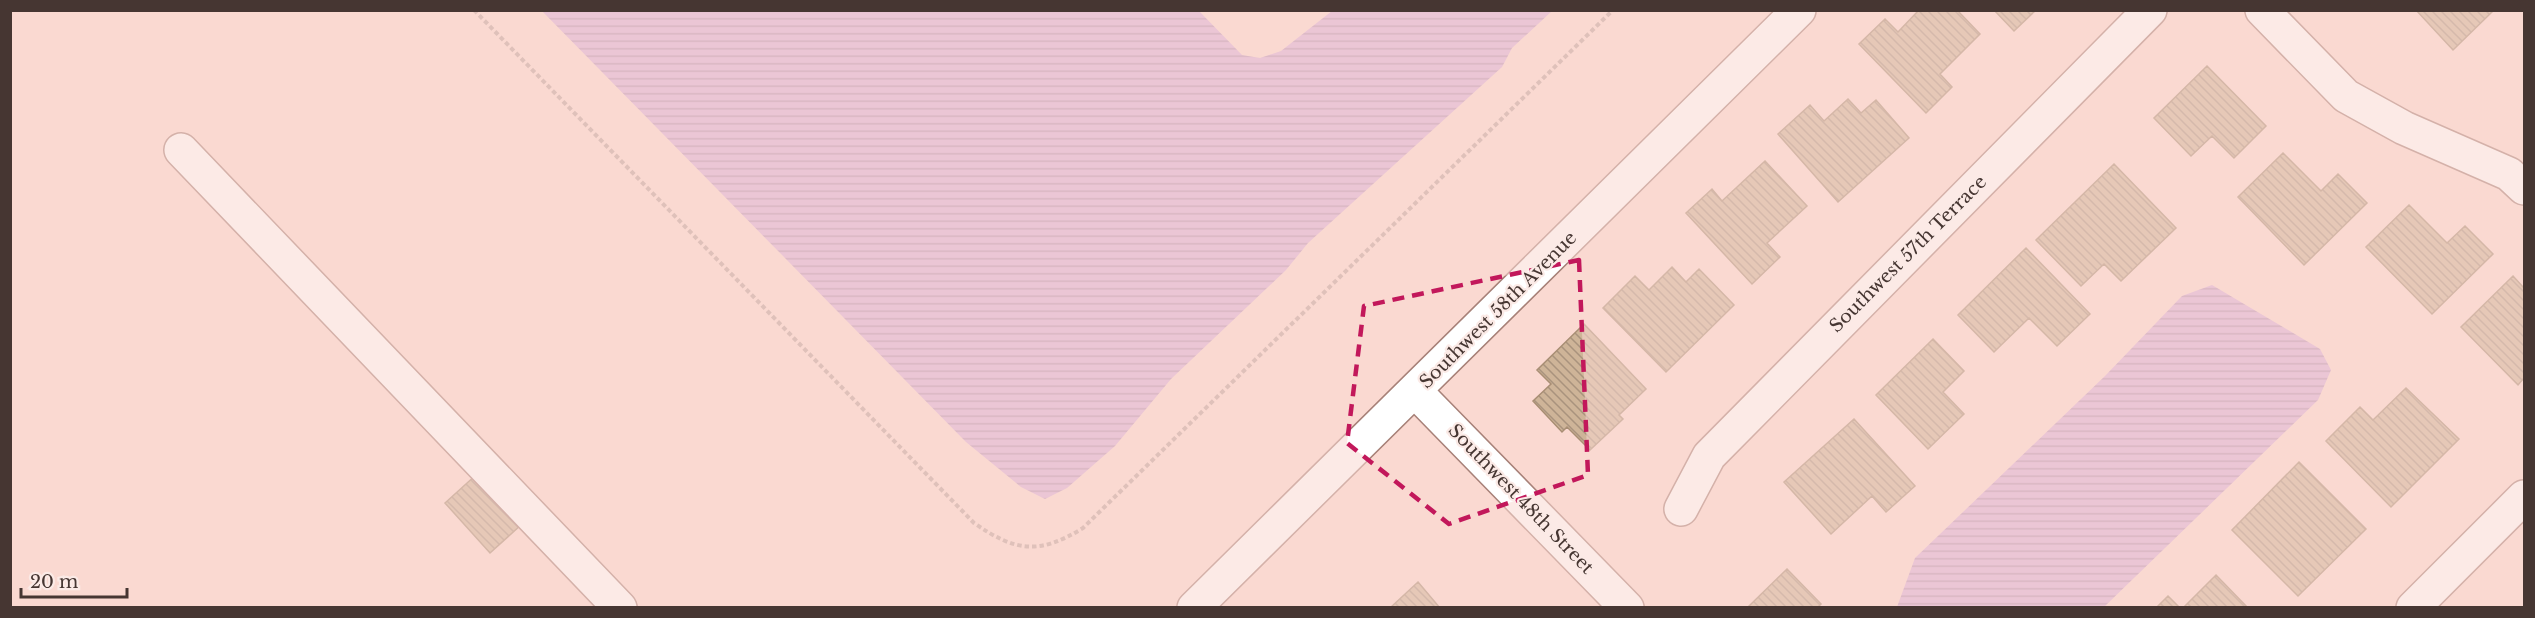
<svg xmlns="http://www.w3.org/2000/svg" width="2535" height="618" font-family="'Libre Baskerville',serif">
  <style>
    .water { fill: url(#water-rules) }
    .building { fill: url(#building-back-hatch); stroke: #a88e74; stroke-width: 1.5 }
    .lines { fill: none; stroke-linecap: round; stroke-linejoin: round }
    .minor-casing { stroke: #a78178; stroke-width: 36 }
    .path { stroke: #bfa49d; stroke-width: 4; stroke-dasharray: 4.5 3; stroke-linecap: butt }
    .minor { stroke: #fff; stroke-width: 33 }
    .marked { fill: none; stroke: #c2185b; stroke-width: 4.5; stroke-dasharray: 12 8; stroke-linejoin: round }
    .labels { text-anchor: middle; stroke-width: 4.5; stroke-linejoin: round; paint-order: stroke }
    .street-label { font-size: 18px; fill: #463632; stroke: #fbeae6 }
  </style>
  <defs>
    <pattern id="water-rules" width="6" height="5" patternUnits="userSpaceOnUse" patternTransform="scale(1.5)"><rect width="6" height="5" fill="#d9afda"/><path d="M0 2.5h6" fill="none" stroke="#b28fb1"/></pattern>
    <pattern id="building-back-hatch" width="6" height="6" patternUnits="userSpaceOnUse" patternTransform="scale(1.5)"><rect width="6" height="6" fill="#ceb498"/><path d="M-1 5l2 2M0 0l6 6M5-1l2 2" fill="none" stroke="#a9937d"/></pattern>
  </defs>
  <rect width="100%" height="100%" fill="#fad9d1"/>
  <!-- water -->
  <path class="water" d="M542 11H1199L1242 55 1260 58 1281 51 1332 11H1552L1512 48 1502 67 1308 243 1286 270 1171 379 1115 446 1067 488 1045 499 1021 487 966 442Z
    M2212 285 2320 349 2331 370 2318 400 2104 607H1897L1915 558 2105 376 2182 296Z"/>
  <!-- building -->
  <path class="building" d="M1919 10H1957L1980 34 1940 74 1952 87 1926 113 1859 44 1885 19 1898 32Z
    M1994 10H2036L2014 31Z
    M2416 10H2494L2453 50Z
    M2207 66 2266 126 2234 158 2212 136 2191 156 2154 118Z
    M1848 99 1861 113 1876 100 1909 138 1838 202 1778 134 1810 105 1824 121Z
    M2283 153 2321 191 2338 174 2367 203 2304 265 2238 197Z
    M1765 161 1807 206 1767 243 1780 257 1752 284 1686 213 1712 189 1722 201Z
    M2114 164 2176 228 2121 281 2104 264 2081 286 2036 240Z
    M2409 205 2447 243 2465 226 2493 254 2432 314 2366 247Z
    M2026 248 2090 314 2057 346 2029 318 1994 352 1958 315Z
    M1672 267 1686 282 1699 269 1734 305 1666 372 1603 308 1635 276 1649 290Z
    M2513 276 2524 288V378L2518 385 2461 327Z
    M1584 324 1646 389 1619 415 1623 419 1590 450 1567 427 1562 432 1533 401 1551 384 1537 370Z
    M1933 339 1964 371 1943 392 1964 414 1928 449 1876 395Z
    M2406 388 2459 439 2391 507 2326 441 2360 407 2373 420Z
    M1854 419 1915 486 1886 512 1872 496 1831 534 1784 482Z
    M2299 462 2366 529 2298 596 2232 530Z
    M477 474 522 524 490 553 445 503Z
    M1787 569 1821 604 1817 608H1747Z
    M2216 575 2248 608H2183Z
    M1418 582 1440 608H1390Z
    M2168 596 2180 608H2156Z"/>
  <g class="lines">
    <defs>
      <path id="minor" d="M2262 10 2346 96 2404 128 2509 174 2524 188
        M181 150 620 608
        M1415 391 1627 608
        M1681 509 1709 456 2150 10
        M1194 608 1799 10
        M2413 608 2524 497"/>
    </defs>
    <!-- minor casing -->
    <use href="#minor" class="minor-casing"/>
    <!-- path -->
    <path class="path" d="M474 10 974 523C1016 552 1039 555 1083 528L1613 10"/>
    <!-- minor -->
    <use href="#minor" class="minor"/>
  </g>
  <!-- marked area -->
  <path d="M0 0H2535V618H0ZM1579 260 1588 475 1449 524 1347 443 1364 306Z" fill="#fad9d1" fill-opacity=".55" fill-rule="evenodd"/>
  <path class="marked" d="M1579 260 1588 475 1449 524 1347 443 1364 306Z"/>
  <g class="labels">
    <!-- street labels -->
    <g class="street-label">
      <text transform="translate(1908 254) rotate(-45)" y="6">Southwest 57th Terrace</text>
      <text transform="translate(1498 310) rotate(-45)" y="6">Southwest 58th Avenue</text>
      <text transform="translate(1521 499) rotate(46)" y="6">Southwest 48th Street</text>
    </g>
  </g>
  <!-- border -->
  <rect width="2535" height="618" fill="none" stroke="#463632" stroke-width="24"/>
  <!-- scale -->
  <path d="M21 588v9h106v-9" fill="none" stroke="#463632" stroke-width="3"/>
  <text x="30" y="588" font-size="18" fill="#463632" stroke="#fbeae6" stroke-width="4.5" paint-order="stroke">20 m</text>
</svg>
